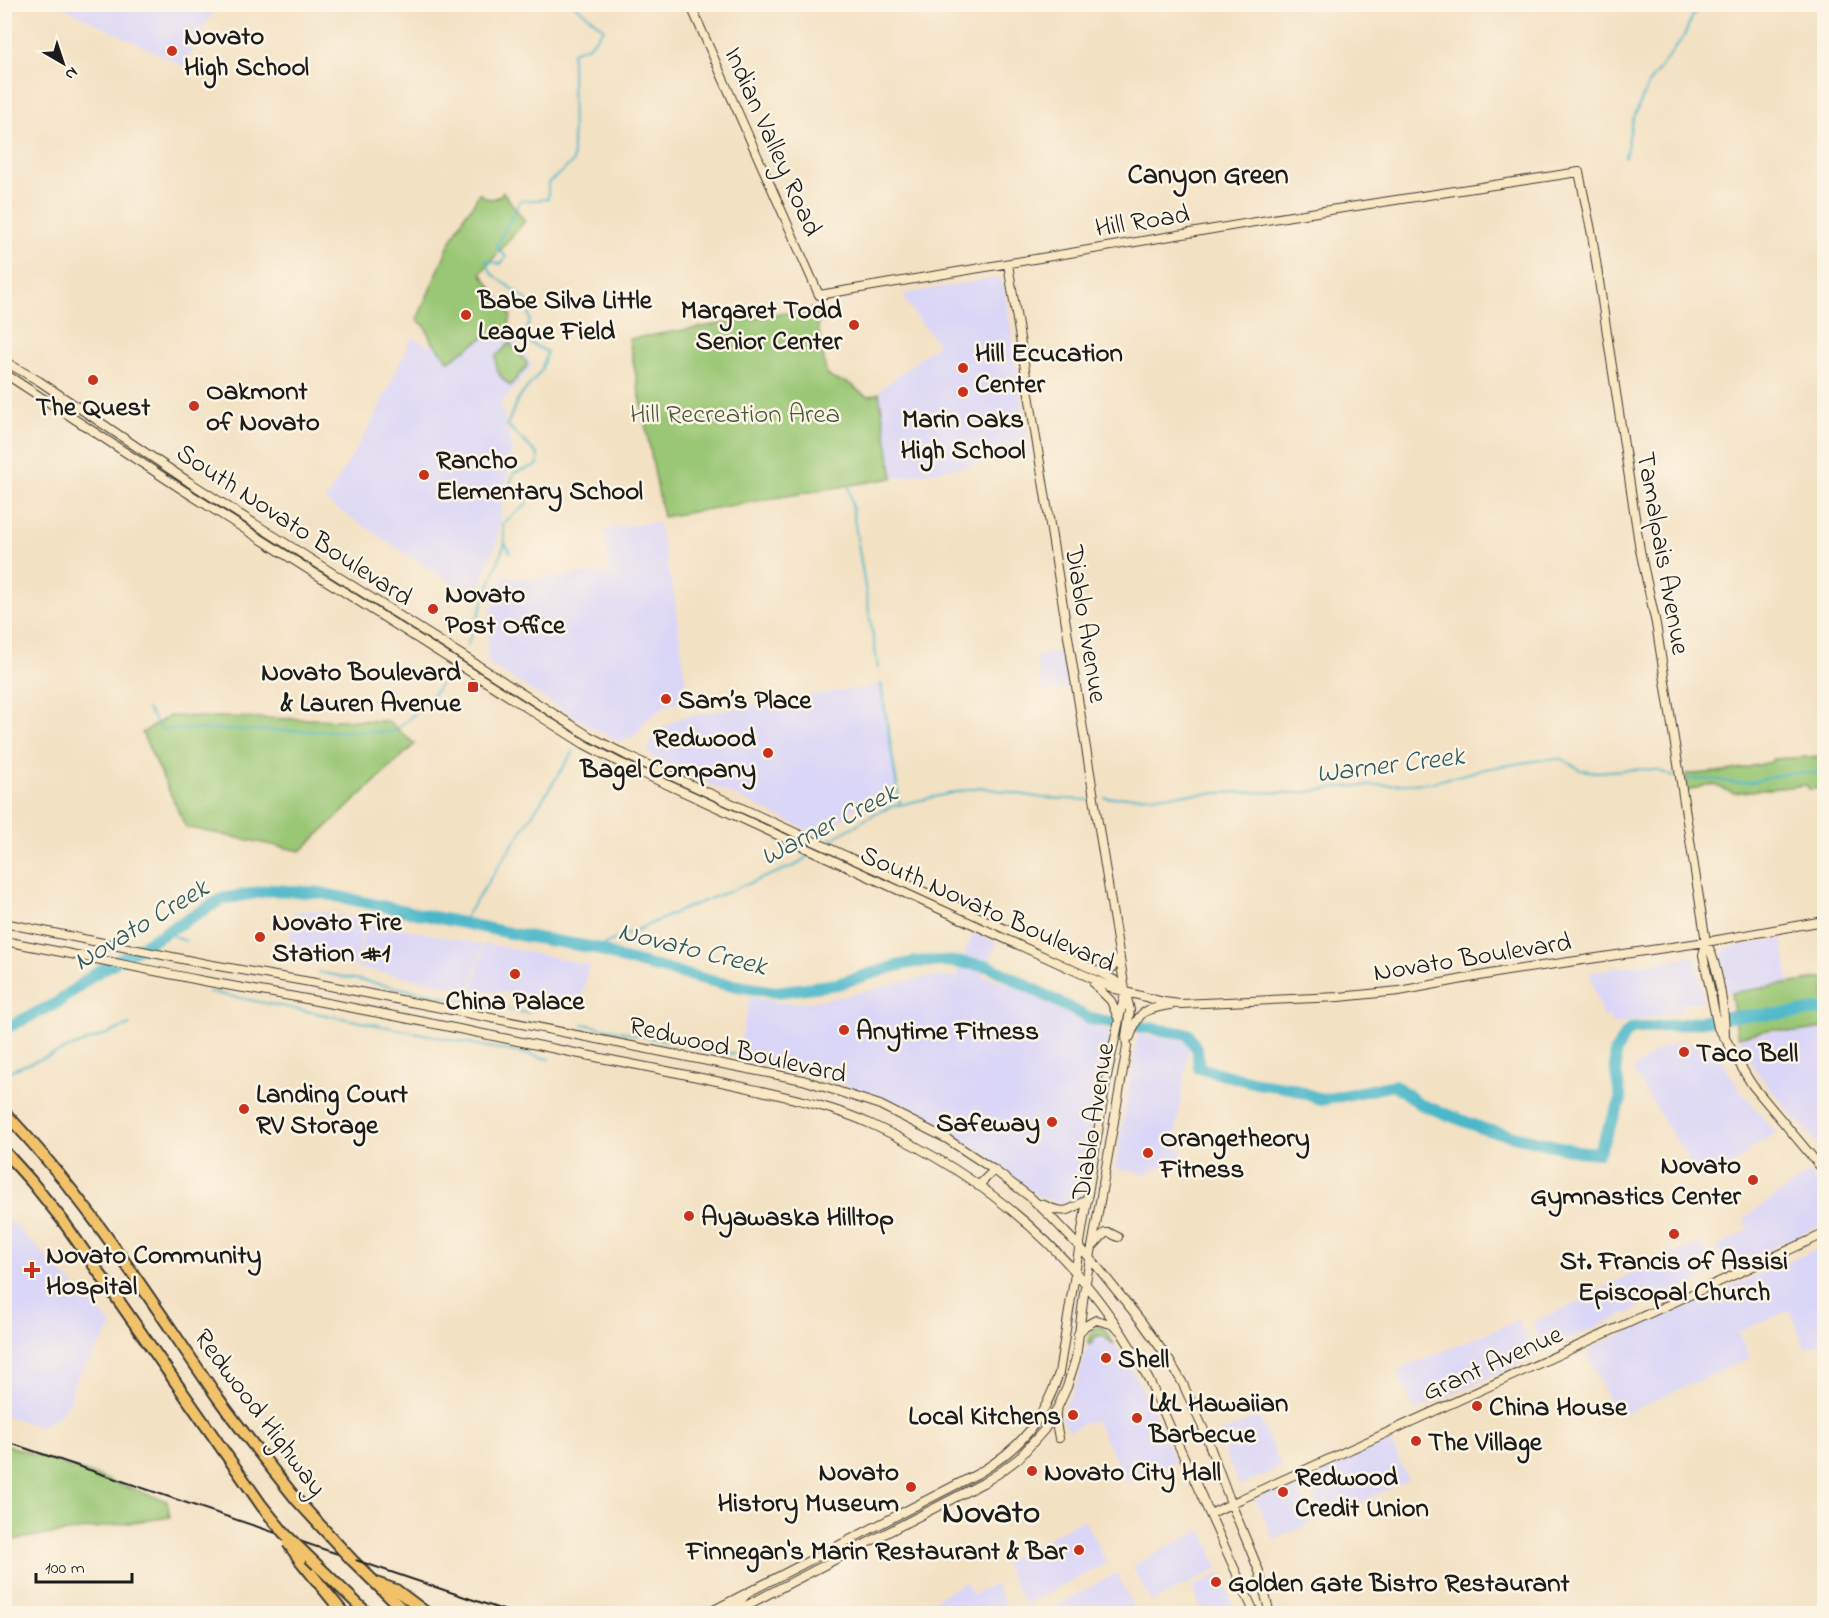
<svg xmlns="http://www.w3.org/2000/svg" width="1829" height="1618" font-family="'Indie Flower',sans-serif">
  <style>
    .built { fill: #dad6f7 }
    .green { fill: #9ac775; stroke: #5b7248; stroke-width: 1.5 }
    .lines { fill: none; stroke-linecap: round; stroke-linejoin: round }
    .stream { stroke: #4cb7c9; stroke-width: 2 }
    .river { stroke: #4cb7c9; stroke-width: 12 }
    .secondary-casing { stroke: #3c3a35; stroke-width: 10 }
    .highway-casing { stroke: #3c3a35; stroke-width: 14 }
    .secondary { stroke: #fae7c3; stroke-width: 8 }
    .highway { stroke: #f2c26a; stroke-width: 10 }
    .rail { stroke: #1c1c1c; stroke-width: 2 }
    .highway-bridge-casing { stroke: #3c3a35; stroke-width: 14; stroke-linecap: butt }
    .highway-bridge { stroke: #f2c26a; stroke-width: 10 }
    .poi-dot { fill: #c8321e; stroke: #fcf5e5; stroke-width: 2 }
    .labels { text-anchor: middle; stroke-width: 5; stroke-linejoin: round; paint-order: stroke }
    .poi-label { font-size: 27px; font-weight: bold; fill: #1c1c1c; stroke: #fcf5e5; text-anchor: start }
    .street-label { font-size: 27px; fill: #1c1c1c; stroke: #fcf5e5 }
    .park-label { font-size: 27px; fill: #48583b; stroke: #fcf5e5 }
    .neighbourhood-label { font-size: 28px; font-weight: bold; fill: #1c1c1c; stroke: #fcf5e5 }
    .water-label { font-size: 28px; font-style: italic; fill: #2f5a61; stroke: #fcf5e5 }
    .district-label { font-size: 33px; font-weight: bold; fill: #1c1c1c; stroke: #fcf5e5 }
  </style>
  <rect width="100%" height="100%" fill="#fcf5e5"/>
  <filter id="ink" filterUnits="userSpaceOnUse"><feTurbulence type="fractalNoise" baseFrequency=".0167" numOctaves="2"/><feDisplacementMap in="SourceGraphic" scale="12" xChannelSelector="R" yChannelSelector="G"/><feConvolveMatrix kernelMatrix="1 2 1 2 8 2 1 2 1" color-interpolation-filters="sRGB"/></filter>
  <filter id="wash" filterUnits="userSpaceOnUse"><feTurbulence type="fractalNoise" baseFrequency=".008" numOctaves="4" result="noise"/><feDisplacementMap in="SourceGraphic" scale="24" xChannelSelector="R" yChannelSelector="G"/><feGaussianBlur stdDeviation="1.35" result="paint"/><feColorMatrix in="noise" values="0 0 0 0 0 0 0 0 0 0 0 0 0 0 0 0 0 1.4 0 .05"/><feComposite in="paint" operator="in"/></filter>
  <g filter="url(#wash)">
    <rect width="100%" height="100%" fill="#f3e1c3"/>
    <!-- built -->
    <path class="built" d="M59 5H218L200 33 185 67Z
      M993 278 1001 280 1004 286 1031 456 893 478 879 391 938 344 906 303 904 294Z
      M508 329 533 366 501 404 512 449 496 545 475 598 325 501 371 424 412 337 431 347V340L449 361 493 331Z
      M658 522 675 600 688 701 665 706 646 721 635 736 620 742 579 720 486 662 490 614 504 577 527 580 610 571 604 529Z
      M1067 650 1073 688 1043 693 1036 656Z
      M881 685 897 789 872 795 864 800 822 837 691 775 653 756 648 752 649 744 658 733 664 727 679 718 785 699Z
      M313 910 365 920 355 967 288 955 294 912Z
      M366 921 482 945 471 989 357 968Z
      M973 933 997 942 982 976 1014 985 1110 1032 1085 1188 1077 1201 1061 1204 1038 1196 987 1156 902 1106 872 1093 796 1070 737 1057 750 997 784 1003 808 1002 846 996 899 982 927 977H956Z
      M1782 938 1789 983 1727 993 1721 956 1722 952 1727 948Z
      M484 943 589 965 582 998 473 990Z
      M1693 956 1697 961 1704 1001 1682 1004 1683 1011 1612 1025 1610 1016 1602 1017 1590 972Z
      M1824 1030V1152L1761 1077 1749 1059 1739 1038 1772 1031 1795 1033Z
      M1138 1034 1190 1042 1176 1129 1183 1158 1145 1174 1115 1168Z
      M1706 1043 1709 1046 1710 1056 1718 1053 1739 1089 1776 1133 1748 1150 1745 1157 1702 1182 1636 1076 1633 1069 1657 1050 1672 1044Z
      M1809 1173 1824 1193V1223L1729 1268 1716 1248 1748 1230 1744 1218Z
      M5 1214 113 1326 74 1382 70 1402 57 1417 38 1427 5 1415Z
      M1700 1242 1718 1272 1547 1349 1531 1323 1588 1298 1587 1295Z
      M1824 1246V1341L1805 1349 1790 1310 1738 1332 1750 1358 1617 1417 1587 1355 1591 1348Z
      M1518 1320 1537 1356 1415 1411 1396 1371Z
      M1097 1326 1104 1328 1136 1377 1155 1414 1175 1461 1128 1483 1095 1420 1087 1422 1069 1431 1062 1418 1064 1409 1079 1378 1090 1336 1092 1330Z
      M1259 1417 1282 1467 1239 1486 1217 1434Z
      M1390 1440 1408 1480 1324 1520 1305 1478Z
      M1295 1481 1313 1522 1274 1540 1255 1499Z
      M1084 1519 1107 1563 1025 1605 1003 1562Z
      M1200 1530 1203 1531 1205 1535 1218 1569 1151 1602 1133 1568 1134 1565Z
      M1117 1573 1135 1611 1130 1614 1042 1613Z
      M1221 1573 1236 1613H1203L1192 1588Z
      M966 1582 973 1595 995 1584 1009 1612 1006 1614 933 1613 927 1603Z"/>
    <!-- green -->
    <path class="green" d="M503 192 525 221 481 273 511 316 508 329 493 331 449 361 431 340 425 326 417 320 449 245 466 213 471 208 479 193C488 201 496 201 503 192Z
      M821 307 818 327 826 372C834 385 842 378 852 385 857 389 862 396 869 396 872 396 876 394 879 393L893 478 663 517 629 339Z
      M510 343 527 363V366L510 386C499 376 495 371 496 356Z
      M169 716 388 721 415 744 301 851 186 827 142 733Z
      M1824 756V788L1809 789 1806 785 1733 793 1714 785H1706L1688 791 1686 774C1715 774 1742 769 1771 762L1773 759Z
      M1824 978V1028L1796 1032 1772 1029 1738 1037 1731 993Z
      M1099 1326 1104 1329 1114 1344 1101 1335 1095 1337 1091 1344H1088L1093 1329Z
      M4 1444 167 1501 170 1517 5 1541Z"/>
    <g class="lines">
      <!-- stream -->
      <path class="stream" d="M1625 157 1632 122 1649 83 1684 36 1698 4
        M849 487 878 668
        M510 552 505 543 503 523 526 505 530 488 509 487 514 473 538 465V455L507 425 518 399 541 371 547 352 523 339 530 321 527 300 491 273 486 260 501 264 506 257 496 246 520 201 548 199V183L573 162 572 52 589 46 604 29 574 4
        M467 646 505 543
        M881 684 900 805
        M147 709 161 729 393 732 426 704 448 674
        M1686 779 1718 780 1734 783H1747L1787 773H1824
        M1105 798 1242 792 1300 793 1339 787 1429 783 1485 769 1546 759H1562L1581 770 1597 772 1637 769 1657 770 1674 777
        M826 843 876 813 894 806 979 787 1042 798 1089 800
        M462 922 574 751
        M166 932 185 941
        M596 948 684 909 796 865 812 853
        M318 972 528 1013
        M209 992 550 1059
        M583 1024 734 1054
        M4 1073 130 1025"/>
      <!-- river -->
      <path class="river" d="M4 1029 57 1003 93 975 222 899 272 890 321 893 519 935 596 948 620 958 720 983 775 992 837 984 896 966 915 962 945 961 989 966 1091 1019 1188 1034 1197 1050 1199 1068 1256 1083 1291 1088 1322 1100 1394 1085 1420 1104 1484 1129 1577 1151 1598 1153 1621 1100 1616 1073 1615 1053 1624 1036 1631 1029 1677 1025 1736 1016 1795 1013 1824 1009"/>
    </g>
  </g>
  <g filter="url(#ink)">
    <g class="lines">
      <defs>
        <path id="secondary" d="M690 4 819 295 1291 216 1579 172 1592 235 1640 550 1656 624 1706 942C1718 963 1725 1012 1725 1037
          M4 361 39 381 189 482 589 736 626 755 1099 972 1114 980 1124 989
          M4 373 183 490 584 744 620 763 1115 989 1164 1002 1180 1004 1339 997 1399 991 1501 972 1706 942 1824 921
          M4 923 207 964 310 982 803 1080 880 1105 947 1139 994 1170 1030 1197 1049 1215 1091 1259 1141 1321 1169 1360 1182 1382 1203 1428 1231 1503 1259 1571 1270 1614
          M4 941C69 953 134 967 199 980 234 987 270 992 306 999 396 1016 485 1034 575 1053 636 1065 696 1076 757 1090 796 1099 836 1108 873 1125 993 1180 1088 1262 1149 1380L1255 1614
          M1706 942 1703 955 1718 1028C1732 1046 1740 1068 1753 1086L1824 1171
          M1099 972 1112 968 1120 957
          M1094 984 1111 1001 1119 1020
          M1130 1037C1139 1010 1143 1010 1170 1005
          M978 1186 994 1170
          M1042 1204C1063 1215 1070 1212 1088 1198
          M1094 1245 1105 1233H1110L1118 1237
          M1078 1334 1085 1326 1096 1320 1111 1324 1118 1329
          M1056 1413V1423L1059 1438
          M1210 1514 1241 1499 1824 1234
          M706 1614 977 1474C1020 1449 1044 1420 1059 1373L1107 1076 1125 992
          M723 1614 724 1610 741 1600 745 1596
          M730 1614 983 1483 999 1473 1019 1458 1044 1430 1056 1411 1067 1387 1076 1358 1084 1293 1127 1047 1126 1036 1130 1010 1125 990 1008 264"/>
        <path id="highway" d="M4 1112C87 1198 150 1300 218 1398 243 1433 270 1466 296 1499
          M4 1151 31 1181 63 1221 262 1506
          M351 1559 407 1614
          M300 1560 344 1614
          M317 1565 368 1614
          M376 1583 396 1590 428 1614"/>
      </defs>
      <!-- secondary casing -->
      <use href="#secondary" class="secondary-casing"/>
      <!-- highway casing -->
      <use href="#highway" class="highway-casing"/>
      <!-- secondary -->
      <use href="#secondary" class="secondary"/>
      <!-- highway -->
      <use href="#highway" class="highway"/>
      <!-- rail -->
      <path class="rail" d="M4 1441 515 1614"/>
      <defs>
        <path id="highway-bridge" d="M296 1499 351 1559
          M262 1506 284 1533 317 1565
          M288 1543 300 1560"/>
      </defs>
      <!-- highway-bridge casing -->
      <use href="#highway-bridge" class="highway-bridge-casing"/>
      <!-- highway-bridge -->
      <use href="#highway-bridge" class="highway-bridge"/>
    </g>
  </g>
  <!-- markers -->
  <g class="poi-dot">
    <circle cx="172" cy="51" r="6"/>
    <circle cx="466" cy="315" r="6"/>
    <circle cx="854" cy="325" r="6"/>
    <circle cx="963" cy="368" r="6"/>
    <circle cx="93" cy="380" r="6"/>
    <circle cx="963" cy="392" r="6"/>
    <circle cx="194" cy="406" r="6"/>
    <circle cx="424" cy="475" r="6"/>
    <circle cx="433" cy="609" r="6"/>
    <rect x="467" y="681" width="12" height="12" rx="3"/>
    <circle cx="666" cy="699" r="6"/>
    <circle cx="768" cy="753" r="6"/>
    <circle cx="260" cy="937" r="6"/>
    <circle cx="515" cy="974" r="6"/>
    <circle cx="844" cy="1030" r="6"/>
    <circle cx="1684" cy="1052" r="6"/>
    <circle cx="244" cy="1109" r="6"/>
    <circle cx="1052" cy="1122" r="6"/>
    <circle cx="1148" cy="1153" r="6"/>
    <circle cx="1753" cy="1180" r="6"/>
    <circle cx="689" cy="1216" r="6"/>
    <circle cx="1674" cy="1234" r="6"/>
    <path d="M29 1261h6v6h6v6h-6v6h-6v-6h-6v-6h6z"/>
    <circle cx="1106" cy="1358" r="6"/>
    <circle cx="1477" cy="1406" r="6"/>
    <circle cx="1073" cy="1415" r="6"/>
    <circle cx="1137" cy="1418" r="6"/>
    <circle cx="1416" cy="1441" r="6"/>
    <circle cx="1032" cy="1471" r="6"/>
    <circle cx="911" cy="1487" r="6"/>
    <circle cx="1283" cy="1492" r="6"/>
    <circle cx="1079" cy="1550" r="6"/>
    <circle cx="1216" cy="1582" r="6"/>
  </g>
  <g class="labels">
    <!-- poi labels -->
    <g class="poi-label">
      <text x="184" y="44">Novato<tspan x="184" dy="31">High School</tspan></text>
      <text x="478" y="308">Babe Silva Little<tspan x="478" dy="31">League Field</tspan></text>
      <text x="842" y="318" text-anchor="end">Margaret Todd<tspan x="842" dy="31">Senior Center</tspan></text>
      <text x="975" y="361">Hill Ecucation<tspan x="975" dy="31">Center</tspan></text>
      <text x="206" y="399">Oakmont<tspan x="206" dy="31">of Novato</tspan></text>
      <text x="93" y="415" text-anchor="middle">The Quest</text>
      <text x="963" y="427" text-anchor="middle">Marin Oaks<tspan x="963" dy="31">High School</tspan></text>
      <text x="436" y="468">Rancho<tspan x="436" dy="31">Elementary School</tspan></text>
      <text x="445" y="602">Novato<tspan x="445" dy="31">Post Office</tspan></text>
      <text x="461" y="680" text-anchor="end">Novato Boulevard<tspan x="461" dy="31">&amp; Lauren Avenue</tspan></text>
      <text x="678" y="708">Sam’s Place</text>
      <text x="756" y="746" text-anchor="end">Redwood<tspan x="756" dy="31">Bagel Company</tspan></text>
      <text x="272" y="930">Novato Fire<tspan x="272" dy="31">Station #1</tspan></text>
      <text x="515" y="1009" text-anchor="middle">China Palace</text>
      <text x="856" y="1039">Anytime Fitness</text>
      <text x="1696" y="1061">Taco Bell</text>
      <text x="256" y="1102">Landing Court<tspan x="256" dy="31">RV Storage</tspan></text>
      <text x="1040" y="1131" text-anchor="end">Safeway</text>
      <text x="1160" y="1146">Orangetheory<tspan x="1160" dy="31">Fitness</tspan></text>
      <text x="1741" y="1173" text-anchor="end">Novato<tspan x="1741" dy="31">Gymnastics Center</tspan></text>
      <text x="701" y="1225">Ayawaska Hilltop</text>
      <text x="46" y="1263">Novato Community<tspan x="46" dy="31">Hospital</tspan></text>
      <text x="1674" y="1269" text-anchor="middle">St. Francis of Assisi<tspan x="1674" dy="31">Episcopal Church</tspan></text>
      <text x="1118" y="1367">Shell</text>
      <text x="1149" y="1411">L&amp;L Hawaiian<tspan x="1149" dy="31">Barbecue</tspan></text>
      <text x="1489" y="1415">China House</text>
      <text x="1061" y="1424" text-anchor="end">Local Kitchens</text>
      <text x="1428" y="1450">The Village</text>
      <text x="899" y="1480" text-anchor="end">Novato<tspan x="899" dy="31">History Museum</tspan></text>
      <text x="1044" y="1480">Novato City Hall</text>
      <text x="1295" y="1485">Redwood<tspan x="1295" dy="31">Credit Union</tspan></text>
      <text x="1067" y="1559" text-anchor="end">Finnegan's Marin Restaurant &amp; Bar</text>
      <text x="1228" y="1591">Golden Gate Bistro Restaurant</text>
    </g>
    <!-- street labels -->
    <g class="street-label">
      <text transform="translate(774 141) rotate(66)" y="9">Indian Valley Road</text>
      <text transform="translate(1142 220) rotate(-9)" y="9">Hill Road</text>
      <text transform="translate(295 524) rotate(33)" y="9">South Novato Boulevard</text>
      <text transform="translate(1664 553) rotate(80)" y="9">Tamalpais Avenue</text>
      <text transform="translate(1087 624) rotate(81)" y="9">Diablo Avenue</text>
      <text transform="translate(988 908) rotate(24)" y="9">South Novato Boulevard</text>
      <text transform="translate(1472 956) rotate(-9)" y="9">Novato Boulevard</text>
      <text transform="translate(738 1049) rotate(13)" y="9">Redwood Boulevard</text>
      <text transform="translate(1092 1121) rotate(-81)" y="9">Diablo Avenue</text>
      <text transform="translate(1492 1362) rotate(-24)" y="9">Grant Avenue</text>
      <text transform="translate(261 1412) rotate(53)" y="9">Redwood Highway</text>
    </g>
    <!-- park labels -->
    <g class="park-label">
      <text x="735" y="422">Hill Recreation Area</text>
    </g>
    <!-- neighbourhood labels -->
    <g class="neighbourhood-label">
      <text x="1208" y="183">Canyon Green</text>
    </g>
    <!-- water labels -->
    <g class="water-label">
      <text transform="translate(1390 763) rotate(-7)" y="10">Warner Creek</text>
      <text transform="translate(828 823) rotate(-27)" y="10">Warner Creek</text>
      <text transform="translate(140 923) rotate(-31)" y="10">Novato Creek</text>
      <text transform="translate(693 947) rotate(14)" y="10">Novato Creek</text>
    </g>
    <!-- district labels -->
    <g class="district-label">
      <text x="991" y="1522">Novato</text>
    </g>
  </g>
  <!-- margin -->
  <rect width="1829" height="1618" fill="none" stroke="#fcf5e5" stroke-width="24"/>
  <!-- north arrow -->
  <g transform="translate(63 63) rotate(141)" stroke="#fcf5e5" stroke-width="4.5" paint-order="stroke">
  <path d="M0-4.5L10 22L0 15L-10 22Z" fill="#1c1c1c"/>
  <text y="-9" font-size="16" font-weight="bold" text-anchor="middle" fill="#1c1c1c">N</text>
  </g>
  <!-- scale -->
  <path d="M36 1573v9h96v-9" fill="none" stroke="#1c1c1c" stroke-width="3"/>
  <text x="45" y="1573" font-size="18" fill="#1c1c1c" stroke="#fcf5e5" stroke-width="4.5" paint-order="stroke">100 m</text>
</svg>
